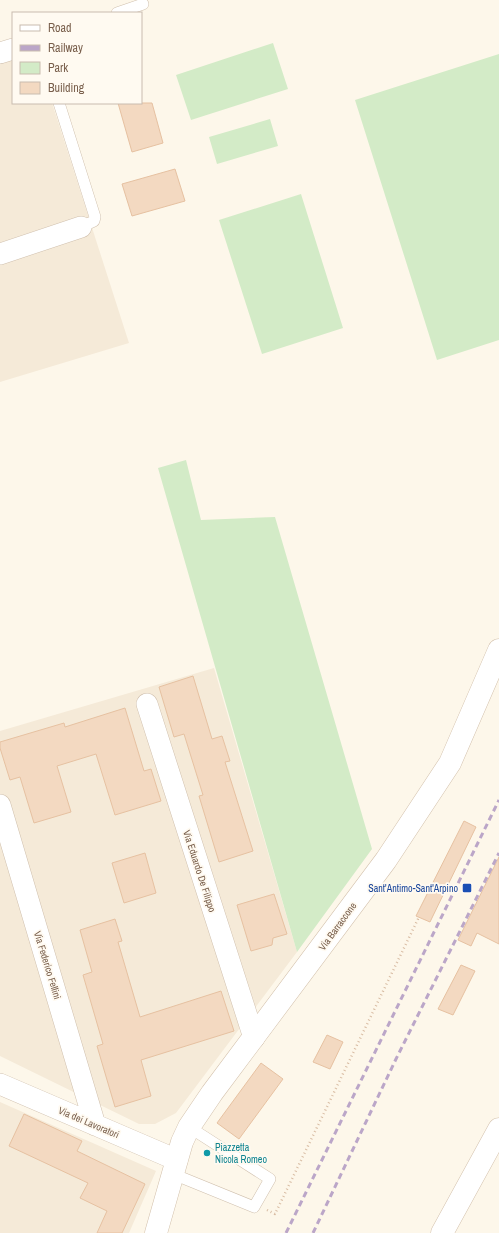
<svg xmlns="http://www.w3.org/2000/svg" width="499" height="1233" font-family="'Archivo Narrow',sans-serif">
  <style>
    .residential { fill: #f5ead8 }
    .green { fill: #d3ebc7 }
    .building { fill: #f3d9c1; stroke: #e6c1a1 }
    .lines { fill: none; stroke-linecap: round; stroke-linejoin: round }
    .lane-casing { stroke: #d0c0ae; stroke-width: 12 }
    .street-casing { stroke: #d0c0ae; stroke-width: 22 }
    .secondary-casing { stroke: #d3c1ac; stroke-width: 23 }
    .path { stroke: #d8bca3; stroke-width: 2.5; stroke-dasharray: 1 3; stroke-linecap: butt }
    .lane { stroke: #fff; stroke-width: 11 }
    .street { stroke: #fff; stroke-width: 21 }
    .secondary { stroke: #fff; stroke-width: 22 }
    .rail { stroke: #bba6c8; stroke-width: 3; stroke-dasharray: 6 4; stroke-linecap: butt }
    .transit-dot { fill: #1a4fb4; stroke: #fffaf1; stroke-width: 1.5 }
    .culture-dot { fill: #0f9aa8; stroke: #fffaf1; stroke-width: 1.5 }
    .labels { text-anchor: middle; stroke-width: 3.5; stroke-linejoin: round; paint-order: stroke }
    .street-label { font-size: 10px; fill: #795f4c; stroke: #fffaf1 }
    .transit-label { font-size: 10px; fill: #164399; stroke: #fffaf1; text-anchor: end }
    .culture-label { font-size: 10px; fill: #0d838f; stroke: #fffaf1; text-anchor: start }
  </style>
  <rect width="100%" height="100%" fill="#fdf7ea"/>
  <!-- residential -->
  <path class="residential" d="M13 38V103H52L129 343 0 382V43Z
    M214 668 297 952 176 1113 155 1124H139L0 1056V731Z
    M0 1102 156 1171 129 1233H0Z"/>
  <!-- green -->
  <path class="green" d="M273 43 288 89 191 120 176 75Z
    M499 54V340L437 360 355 100Z
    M270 119 278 146 217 164 209 137Z
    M301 194 343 328 262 354 219 220Z
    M186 460 201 520 275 517 372 849 297 952 158 468Z"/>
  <!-- building -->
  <path class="building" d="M118 103H152L163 143 132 152Z
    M175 169 185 201 132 216 122 184Z
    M193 676 212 739 222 736 230 761 225 762 253 851 219 862 199 796 203 795 184 734 174 737 159 687Z
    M125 708 144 771 151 769 161 801 115 815 96 754 57 766 71 812 34 823 20 777 10 780 0 748V742L64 723 65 727Z
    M464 821 476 827 430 922 416 916Z
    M145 853 156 893 124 903 112 863Z
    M499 857V944L477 933 471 946 458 940Z
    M274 894 287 934 273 938 272 945 251 951 237 905Z
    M115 919 122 941 118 942 140 1017 221 991 234 1031 141 1060 151 1096 115 1107 97 1046 103 1044 83 975 92 972 80 930Z
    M461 965 475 971 453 1015 438 1009Z
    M327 1035 343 1042 330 1069 313 1062Z
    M261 1063 283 1079 239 1139 217 1123Z
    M24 1114 82 1141 77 1151 145 1184 122 1233H97L107 1211 80 1198 88 1183 9 1146Z"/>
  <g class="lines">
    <defs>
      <path id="lane" d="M117 13 143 4
        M59 103 95 217 94 221 81 227
        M173 1174 254 1207 270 1179 189 1127"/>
      <path id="street" d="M0 53 13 49
        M0 254 81 227
        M147 704 254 1038
        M0 805 95 1125
        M0 1084 177 1160"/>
      <path id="secondary" d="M156 1233 182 1142 189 1127 212 1093 386 860 450 763 499 650
        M442 1233 499 1129"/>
    </defs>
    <!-- lane casing -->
    <use href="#lane" class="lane-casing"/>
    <!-- street casing -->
    <use href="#street" class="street-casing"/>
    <!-- secondary casing -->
    <use href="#secondary" class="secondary-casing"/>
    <!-- path -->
    <path class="path" d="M267 1210 275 1214 419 917"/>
    <!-- lane -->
    <use href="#lane" class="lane"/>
    <!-- street -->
    <use href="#street" class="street"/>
    <!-- secondary -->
    <use href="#secondary" class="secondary"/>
    <!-- rail -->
    <path class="rail" d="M286 1233 499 800
      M313 1233 396 1059 499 853"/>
  </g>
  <!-- markers -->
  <rect class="transit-dot" x="462" y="883" width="10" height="10" rx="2"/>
  <circle class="culture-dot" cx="207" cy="1153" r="4"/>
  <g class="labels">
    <!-- street labels -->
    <g class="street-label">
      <text transform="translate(200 871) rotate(72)" y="4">Via Eduardo De Filippo</text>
      <text transform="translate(337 926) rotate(-54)" y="4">Via Barraccone</text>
      <text transform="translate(48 965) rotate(73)" y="4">Via Federico Fellini</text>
      <text transform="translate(89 1122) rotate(23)" y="4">Via dei Lavoratori</text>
    </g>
    <!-- transit labels -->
    <g class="transit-label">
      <text x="458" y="892">Sant'Antimo-Sant'Arpino</text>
    </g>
    <!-- culture labels -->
    <g class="culture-label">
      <text x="215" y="1151">Piazzetta<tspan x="215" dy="12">Nicola Romeo</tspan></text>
    </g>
  </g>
  <!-- legend -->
  <rect x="12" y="12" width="130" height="92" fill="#fffaf1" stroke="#c9bcaf"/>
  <rect x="20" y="25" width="20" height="6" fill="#ffffff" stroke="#c9bcaf"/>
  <text x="48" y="32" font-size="12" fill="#795f4c">Road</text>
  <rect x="20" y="45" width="20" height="6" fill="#bba6c8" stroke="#c9bcaf"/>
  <text x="48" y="52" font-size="12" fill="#795f4c">Railway</text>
  <rect x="20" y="62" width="20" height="12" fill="#d3ebc7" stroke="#c9bcaf"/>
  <text x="48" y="72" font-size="12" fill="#795f4c">Park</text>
  <rect x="20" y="82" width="20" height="12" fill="#f3d9c1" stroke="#c9bcaf"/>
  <text x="48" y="92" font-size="12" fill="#795f4c">Building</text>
</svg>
